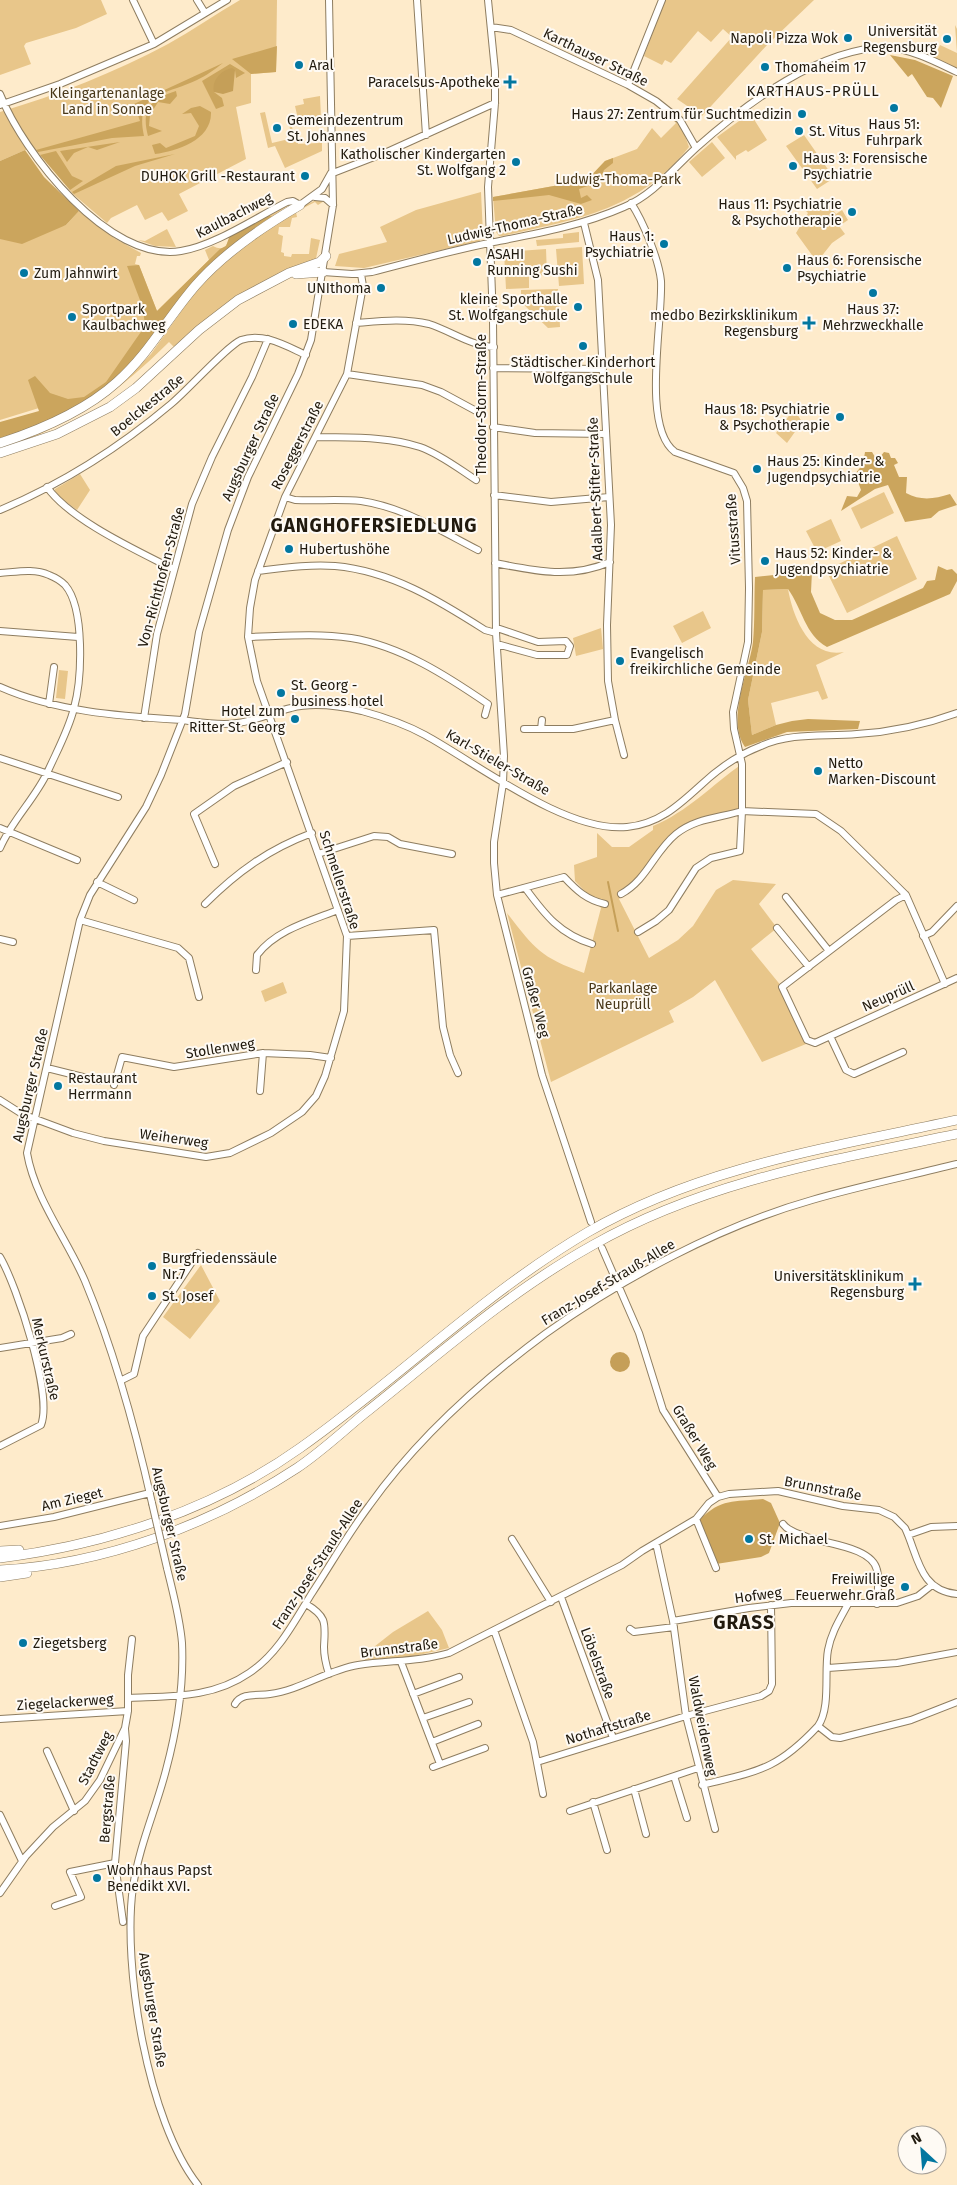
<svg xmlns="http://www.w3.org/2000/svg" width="957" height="2185" font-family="'Fira Sans',sans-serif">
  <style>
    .green { fill: #e8c68a }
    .forest { fill: #cba55d }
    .water { fill: #c59f58 }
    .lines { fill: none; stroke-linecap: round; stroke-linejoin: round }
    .stream { stroke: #c59f58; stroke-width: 2 }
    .minor-casing { stroke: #8e7d60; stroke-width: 8 }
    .highway-casing { stroke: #8e7d60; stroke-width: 10 }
    .minor { stroke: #fff; stroke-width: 6 }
    .highway { stroke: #fff; stroke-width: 9 }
    .minor-bridge-casing { stroke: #8e7d60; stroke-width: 8; stroke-linecap: butt }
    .minor-bridge { stroke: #fff; stroke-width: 6 }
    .poi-dot { fill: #0277a0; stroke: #fefaf4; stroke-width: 2 }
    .labels { text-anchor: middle; stroke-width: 4; stroke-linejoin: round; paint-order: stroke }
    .poi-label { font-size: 14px; fill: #211a0e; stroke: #fefaf4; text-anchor: start }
    .street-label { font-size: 14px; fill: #211a0e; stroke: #fefaf4 }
    .park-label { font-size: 14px; fill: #493819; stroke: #fefaf4 }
    .neighbourhood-label { font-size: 15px; letter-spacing: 1px; fill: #211a0e; stroke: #fefaf4 }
    .district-label { font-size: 19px; font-weight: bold; letter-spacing: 1px; fill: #211a0e; stroke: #fefaf4 }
  </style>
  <rect width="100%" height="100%" fill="#feebcb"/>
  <!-- green -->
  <path class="green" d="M0 0H101L107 14 76 28 26 43 24 46 31 64 0 75Z
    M240 0H277L276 72 251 74V103L236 107 246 159 179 194 188 211 168 221 162 212 145 220 137 205 111 218 107 223 73 194 36 150H25L0 161V112C57 95 116 72 168 44 193 30 216 14 240 0Z
    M665 0H814L768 44 702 116 677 99 732 37 723 29 711 42 698 31 671 63 665 60 662 65 644 56Z
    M955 25 957 29V68L934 58 940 45 957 53Z
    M320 96 321 118 298 119 295 106 304 104 303 99Z
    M265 112 272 143 289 139 288 137 291 136 289 123 292 127 294 135H297L298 144 319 143V131H322V151L285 168 275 146 268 148 260 113Z
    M750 113 767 140 748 152 746 150 736 156V160L717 137Z
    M675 118 681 124 689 147C638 211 577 219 502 236H499L496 232 493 197 587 180 605 161 637 149 652 128 661 138 676 123 673 120Z
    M804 135 834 178 817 189 786 146Z
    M712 142 725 158 702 177 689 162Z
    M481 192 483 234 479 235 480 241 364 268 335 266 339 254 387 242 380 227 416 210Z
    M316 200 324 201 318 205 315 202 296 212 297 217 292 218 290 227H279L278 234 283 236 281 252 284 253V256L291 257 292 254H309L311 238 320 240 315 263 287 271 174 347 169 342C119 392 79 418 14 446L13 443 122 383 151 354 195 292 231 254 294 211Z
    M814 202 820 210 830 206 836 214 842 210 848 220 839 226 845 234 832 243 817 262 796 233 808 213 804 209Z
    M292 203 241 238 216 259 125 370 86 399 39 408 0 420V239L66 225 79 211 114 238 141 253 140 256H137L135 264 139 265 157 311 209 260 205 250 213 246C224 252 228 245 230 235Z
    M167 229 176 247 155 246 138 240 145 241Z
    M579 232V242L537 246 536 240 563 238V234Z
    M582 247 584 284 559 286 556 249Z
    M546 249 547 275 529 276V288L506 289 504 252Z
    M558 289 560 327 548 328 521 302V290Z
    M794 409 802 422 787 443 776 433Z
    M80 474 90 490 77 510 55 494V489Z
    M884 492 894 513 861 529 851 508Z
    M831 519 841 541 817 552 806 531Z
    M897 536 917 579 847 613 826 570Z
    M788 589C793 617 809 659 844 652L816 665 828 698 822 700 818 691 771 703 776 725 752 735 748 700 762 632 763 590Z
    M703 611 711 628 682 643 673 626Z
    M601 628 603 649 576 656 573 638Z
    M59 670 68 671 65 699 56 698Z
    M742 764 739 814 703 820 673 839 639 884 619 899 649 958 678 940 693 926 716 890 733 880 776 884 759 904 777 928 751 949 782 987 806 1044 762 1062 715 980 693 997 669 1011 674 1022 551 1082 507 913C535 949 540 957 584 973L601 908 575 881 574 865 597 857V833L612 847H629L653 830V826C687 812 712 785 742 764Z
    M283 982 287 993 265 1002 261 991Z
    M201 1265 220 1301 190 1339 163 1317Z
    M428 1611 442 1630 449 1648 410 1657 365 1660V1654L393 1632Z"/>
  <!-- forest -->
  <path class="forest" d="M277 46 276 72 251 74 232 59Z
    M890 55 915 60 953 76 941 108 933 98 927 97 912 74 908 77Z
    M223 63C215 69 206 76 197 80 166 95 134 92 144 136L112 138 38 152 36 150 140 121 134 104Z
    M230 64 245 73 236 78 235 70 214 92 222 98 224 106 216 109 202 81Z
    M176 91 177 96 170 104 158 102 150 115 149 126 162 131 148 136C141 110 150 99 176 91Z
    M200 106 211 112C212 140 177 151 155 154L152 145 160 143 166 148 195 136 199 126 191 113 182 114 191 108Z
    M120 142 97 150 88 147 74 153 67 162 60 151Z
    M25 150 44 177 79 211 66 225 22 244 0 239V161Z
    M56 151 72 176 83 181 70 190 40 155Z
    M175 154 135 166 74 194 72 192 116 166Z
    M613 158V163L604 170 599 182 579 189 581 198 587 195 592 200 581 204 549 195 493 201V197L587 180 605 161Z
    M265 216H272C248 232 226 248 207 269 178 300 157 339 126 369 93 402 44 425 0 438V422L39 411 28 380 35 376 50 393 68 399 84 397 106 382 145 326 143 308 127 266 139 265 157 311 220 249 226 246 230 235Z
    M865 452H872L875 457H880L884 452 889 453 891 458H895L898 463 894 465 899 477H907L906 493C921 501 934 499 950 494L957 505 939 511 931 518 905 522 888 485 875 489 841 511 847 496 857 497 861 490 855 474 863 464Z
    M938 566 947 570 952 569 957 574V581L950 594 827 647C805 635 802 608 788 589L763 590 762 632 748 700 752 735 776 725 792 721 808 719 860 721 858 729 787 732 745 747C726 720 749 672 753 642 755 621 754 599 755 577L812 571 811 592 820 613 835 620H852L923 588 927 581 935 580Z
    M763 1499 771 1503 780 1523 769 1553 761 1557 716 1564 699 1520C722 1498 733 1502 763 1499Z"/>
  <!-- water -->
  <path class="water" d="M232 68 235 70 233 91 223 94 214 92C211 81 221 70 232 68Z
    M610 1362a10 10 0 1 1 20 0a10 10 0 1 1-20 0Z"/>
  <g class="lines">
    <!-- stream -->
    <path class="stream" d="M608 882 618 931"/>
    <defs>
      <path id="minor" d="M133 0 154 44
        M197 0 205 13
        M417 0 426 135
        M488 0 495 71V103L488 187 493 320 496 633 504 756 503 783 494 842V863L497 895 542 1075 591 1222
        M491 27 511 30 628 85 656 101 680 120 696 148
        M628 85 662 0
        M0 94C23 153 109 263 181 251 214 246 257 217 287 202L293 201 300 205 322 189 331 173
        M0 105 60 84 154 44 227 0
        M333 173 387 152 495 103
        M315 197 325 198 333 205
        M631 203C643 221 659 260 661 281 663 321 641 427 675 452L734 473 743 488 747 501 749 588 748 642 733 712 734 729 742 764V811L816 814 841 831 906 895 945 984
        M584 223 598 280 611 525 607 625 608 681 615 720 624 755
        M323 272 352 274 372 272C411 262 450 251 489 243 535 234 581 226 624 207 653 195 673 169 696 148 743 106 824 44 890 48 914 50 936 62 957 72
        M356 323C380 321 405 318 429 324 451 331 471 346 494 347
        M493 368 603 369
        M347 374 422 385 441 392 478 412
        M493 427 535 433 606 434
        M316 437C351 438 386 436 420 447 440 454 459 469 476 480
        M47 487C70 520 138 551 173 569
        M494 495 551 502 609 497
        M285 497 295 500C317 501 340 499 361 501 403 507 441 531 478 550
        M0 510C62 484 120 447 171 404 187 391 227 346 241 340 263 332 286 346 306 355
        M495 563C535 571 571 579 610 562
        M258 571C283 568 309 564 335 566 391 571 438 600 485 630L496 633
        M0 573C16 572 34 568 49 575 54 577 61 581 65 585 85 608 82 679 74 708 69 729 57 751 48 771 35 799 12 820 0 848
        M497 628 538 642 566 641 570 646 567 655H537L497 644
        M0 631 78 637
        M248 637C283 636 317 633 351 638 401 646 447 676 488 704L485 715
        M0 687C56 712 121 716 181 720 199 722 219 726 237 723 256 721 273 712 291 708 314 702 340 706 362 711 384 717 405 724 425 735 478 764 566 833 627 827 659 824 679 805 701 785 718 769 740 754 761 746 792 732 824 737 857 734 891 732 924 725 957 713
        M49 704 54 667
        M144 718 157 634 192 504 212 457 252 377 268 339
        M524 729H573L615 720
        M541 729 542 720
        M0 758 118 797
        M0 828 77 860
        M318 854 374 836 388 837 400 844 452 854
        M215 864 194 814 234 786 287 762
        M97 882 134 900
        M526 889C545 915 560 934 592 944
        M621 894C647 880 654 852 676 834 696 818 719 818 742 811L740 851 711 858 696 868 669 910 656 921 638 932
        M497 895 564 877C577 891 587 900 605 904
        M906 895 896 900 782 987 807 1040 815 1043 957 978
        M786 897 829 951
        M205 904C237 872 269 849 312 833
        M80 920 178 948 189 958 199 997
        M777 928 809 967
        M347 936 434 930 443 1027 450 1055 458 1073
        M923 936 932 932 957 906
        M0 939 13 942
        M256 970 257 955C276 930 310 921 338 910
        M830 1036 846 1070 854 1074 903 1052
        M47 1068 99 1081
        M114 1085 122 1057 174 1067 263 1053 310 1055 331 1058
        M260 1091 263 1053
        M0 1100 22 1114 73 1133 104 1141 206 1157 230 1153 271 1133 302 1112 316 1096 325 1076 344 1011 347 936 257 681 248 637 250 608 255 580 285 497 347 374 363 286 361 274
        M602 1248 639 1333 663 1410 718 1497
        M0 1257C17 1286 53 1395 41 1425L0 1446
        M0 1348 62 1338 71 1334
        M122 1380 134 1374 143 1336 198 1253
        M152 1503C135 1427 115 1353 85 1281 67 1239 35 1199 27 1153L80 920 90 895 146 807 161 775 185 714 199 632 228 530 248 477 298 374 311 340 333 205 329 0
        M696 1519 716 1568
        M783 1524C789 1532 798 1533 807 1537 826 1544 872 1547 877 1570 880 1580 877 1594 877 1604
        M0 1526 54 1517 150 1493
        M908 1535 931 1527 957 1526
        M512 1539 551 1602
        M656 1543 673 1621 686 1716 715 1829
        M167 1568C173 1593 180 1618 182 1643 184 1685 177 1729 166 1770 156 1809 139 1846 133 1887 122 1966 148 2122 198 2185
        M561 1597 613 1738
        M306 1604C328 1617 325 1624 324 1647 324 1656 326 1665 329 1674
        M673 1621 749 1608 791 1603H897L918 1596 932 1585
        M630 1629 634 1632 674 1627
        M494 1630 533 1742 543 1794
        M401 1662 440 1764
        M828 1668 897 1663 957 1652
        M413 1694 459 1677
        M130 1698C172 1696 213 1698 249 1673 278 1654 294 1622 312 1593 331 1564 348 1534 369 1506 416 1440 480 1382 545 1334 623 1278 720 1226 812 1200 860 1186 909 1176 957 1164
        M235 1704C242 1692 258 1696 270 1694 301 1690 327 1670 358 1665 389 1660 419 1662 449 1653L622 1565 642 1551 696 1519 709 1503 718 1497 729 1494 778 1491 843 1506 879 1510 894 1517 905 1528C918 1555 919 1591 957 1594
        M423 1718 469 1702
        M0 1719 128 1711
        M818 1726 832 1737 840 1738 911 1720 957 1702
        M432 1742 478 1724
        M47 1751 74 1811
        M537 1762 686 1716 761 1696 769 1691 772 1684 771 1605
        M433 1767 485 1748
        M674 1776 687 1818
        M702 1785C758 1771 777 1770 818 1726 831 1708 824 1671 828 1650 831 1633 840 1619 848 1604
        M634 1789 646 1834
        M593 1802 607 1850
        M570 1811 698 1768
        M0 1815 22 1861
        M0 1893 26 1856 53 1827 85 1801 100 1780 125 1728 128 1711V1675L132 1639
        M55 1906 81 1897 70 1872 115 1863
        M123 1922 115 1863 126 1741 125 1729"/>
      <path id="highway" d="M296 274 323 272
        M0 443C40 430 85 411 117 382 149 354 168 317 196 285 225 252 262 227 300 205
        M0 453 57 434 110 407 136 388 199 330 238 300 289 273 320 262 326 256
        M0 1551 19 1550
        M0 1558C105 1545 213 1510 300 1448 398 1379 484 1293 588 1232 700 1167 832 1147 957 1120
        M0 1570C105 1564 210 1525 297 1468 321 1452 342 1432 364 1414 438 1355 510 1291 593 1245 705 1181 833 1160 957 1134
        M0 1577 27 1573"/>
    </defs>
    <!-- minor casing -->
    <use href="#minor" class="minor-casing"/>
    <!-- highway casing -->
    <use href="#highway" class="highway-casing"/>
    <!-- minor -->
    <use href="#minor" class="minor"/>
    <!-- highway -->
    <use href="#highway" class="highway"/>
    <defs>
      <path id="minor-bridge" d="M152 1503 167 1568"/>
    </defs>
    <!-- minor-bridge casing -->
    <use href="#minor-bridge" class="minor-bridge-casing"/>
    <!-- minor-bridge -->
    <use href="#minor-bridge" class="minor-bridge"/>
  </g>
  <!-- markers -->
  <g class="poi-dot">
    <circle cx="848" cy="38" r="5"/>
    <circle cx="947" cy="39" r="5"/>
    <circle cx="299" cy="65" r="5"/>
    <circle cx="765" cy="67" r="5"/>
    <path d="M507.5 74.5h5v5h5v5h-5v5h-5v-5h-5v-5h5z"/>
    <circle cx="894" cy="108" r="5"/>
    <circle cx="802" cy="114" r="5"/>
    <circle cx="277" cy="128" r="5"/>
    <circle cx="799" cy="131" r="5"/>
    <circle cx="516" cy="162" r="5"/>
    <circle cx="793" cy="166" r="5"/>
    <circle cx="305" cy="176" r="5"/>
    <circle cx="852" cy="212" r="5"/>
    <circle cx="664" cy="244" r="5"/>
    <circle cx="477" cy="262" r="5"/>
    <circle cx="787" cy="268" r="5"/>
    <circle cx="24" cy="273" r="5"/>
    <circle cx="381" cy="288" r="5"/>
    <circle cx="873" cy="293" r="5"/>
    <circle cx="578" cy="307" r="5"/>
    <circle cx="72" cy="317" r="5"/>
    <path d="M806.5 315.5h5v5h5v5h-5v5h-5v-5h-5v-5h5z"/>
    <circle cx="293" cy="324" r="5"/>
    <circle cx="583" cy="346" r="5"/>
    <circle cx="840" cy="417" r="5"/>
    <circle cx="757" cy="469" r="5"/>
    <circle cx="289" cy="549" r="5"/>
    <circle cx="765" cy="561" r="5"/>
    <circle cx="620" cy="661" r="5"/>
    <circle cx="281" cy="693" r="5"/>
    <circle cx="295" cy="719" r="5"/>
    <circle cx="818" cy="771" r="5"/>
    <circle cx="58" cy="1086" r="5"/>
    <circle cx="152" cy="1266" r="5"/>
    <path d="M912.5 1276.5h5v5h5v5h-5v5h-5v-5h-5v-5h5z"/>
    <circle cx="152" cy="1296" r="5"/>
    <circle cx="749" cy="1539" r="5"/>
    <circle cx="905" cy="1587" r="5"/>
    <circle cx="23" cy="1643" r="5"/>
    <circle cx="97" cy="1878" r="5"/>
  </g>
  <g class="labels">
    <!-- poi labels -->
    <g class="poi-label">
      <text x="937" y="36" text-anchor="end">Universität<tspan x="937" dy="16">Regensburg</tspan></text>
      <text x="838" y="43" text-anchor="end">Napoli Pizza Wok</text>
      <text x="309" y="70">Aral</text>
      <text x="775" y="72">Thomaheim 17</text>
      <text x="500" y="87" text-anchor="end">Paracelsus-Apotheke</text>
      <text x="792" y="119" text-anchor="end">Haus 27: Zentrum für Suchtmedizin</text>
      <text x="287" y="125">Gemeindezentrum<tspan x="287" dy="16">St. Johannes</tspan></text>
      <text x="894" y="129" text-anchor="middle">Haus 51:<tspan x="894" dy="16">Fuhrpark</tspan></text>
      <text x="809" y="136">St. Vitus</text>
      <text x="506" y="159" text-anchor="end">Katholischer Kindergarten<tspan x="506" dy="16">St. Wolfgang 2</tspan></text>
      <text x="803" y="163">Haus 3: Forensische<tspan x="803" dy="16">Psychiatrie</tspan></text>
      <text x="295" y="181" text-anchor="end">DUHOK Grill -Restaurant</text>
      <text x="842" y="209" text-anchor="end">Haus 11: Psychiatrie<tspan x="842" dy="16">&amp; Psychotherapie</tspan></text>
      <text x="654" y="241" text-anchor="end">Haus 1:<tspan x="654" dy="16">Psychiatrie</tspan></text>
      <text x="487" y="259">ASAHI<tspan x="487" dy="16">Running Sushi</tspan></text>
      <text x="797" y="265">Haus 6: Forensische<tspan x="797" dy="16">Psychiatrie</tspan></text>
      <text x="34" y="278">Zum Jahnwirt</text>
      <text x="371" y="293" text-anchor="end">UNIthoma</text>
      <text x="568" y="304" text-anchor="end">kleine Sporthalle<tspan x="568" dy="16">St. Wolfgangschule</tspan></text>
      <text x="82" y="314">Sportpark<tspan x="82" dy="16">Kaulbachweg</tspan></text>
      <text x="873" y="314" text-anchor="middle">Haus 37:<tspan x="873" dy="16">Mehrzweckhalle</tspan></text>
      <text x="798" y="320" text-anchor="end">medbo Bezirksklinikum<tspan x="798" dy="16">Regensburg</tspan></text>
      <text x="303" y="329">EDEKA</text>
      <text x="583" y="367" text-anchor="middle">Städtischer Kinderhort<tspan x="583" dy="16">Wolfgangschule</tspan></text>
      <text x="830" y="414" text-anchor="end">Haus 18: Psychiatrie<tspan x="830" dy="16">&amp; Psychotherapie</tspan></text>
      <text x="767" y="466">Haus 25: Kinder- &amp;<tspan x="767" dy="16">Jugendpsychiatrie</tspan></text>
      <text x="299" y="554">Hubertushöhe</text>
      <text x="775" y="558">Haus 52: Kinder- &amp;<tspan x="775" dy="16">Jugendpsychiatrie</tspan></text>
      <text x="630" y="658">Evangelisch<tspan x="630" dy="16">freikirchliche Gemeinde</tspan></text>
      <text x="291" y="690">St. Georg -<tspan x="291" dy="16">business hotel</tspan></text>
      <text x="285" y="716" text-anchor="end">Hotel zum<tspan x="285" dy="16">Ritter St. Georg</tspan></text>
      <text x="828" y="768">Netto<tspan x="828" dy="16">Marken-Discount</tspan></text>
      <text x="68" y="1083">Restaurant<tspan x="68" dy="16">Herrmann</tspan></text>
      <text x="162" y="1263">Burgfriedenssäule<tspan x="162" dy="16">Nr.7</tspan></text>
      <text x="904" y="1281" text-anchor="end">Universitätsklinikum<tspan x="904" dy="16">Regensburg</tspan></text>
      <text x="162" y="1301">St. Josef</text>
      <text x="759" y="1544">St. Michael</text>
      <text x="895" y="1584" text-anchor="end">Freiwillige<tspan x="895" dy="16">Feuerwehr Graß</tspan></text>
      <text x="33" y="1648">Ziegetsberg</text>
      <text x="107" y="1875">Wohnhaus Papst<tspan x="107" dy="16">Benedikt XVI.</tspan></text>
    </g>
    <!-- street labels -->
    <g class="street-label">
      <text transform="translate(596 57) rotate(26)" y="5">Karthauser Straße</text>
      <text transform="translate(234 215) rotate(-27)" y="5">Kaulbachweg</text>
      <text transform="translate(515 224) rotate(-13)" y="5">Ludwig-Thoma-Straße</text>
      <text transform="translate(147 405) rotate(-39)" y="5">Boelckestraße</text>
      <text transform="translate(481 405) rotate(-90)" y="5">Theodor-Storm-Straße</text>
      <text transform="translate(297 445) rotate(-63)" y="5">Roseggerstraße</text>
      <text transform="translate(250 447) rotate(-65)" y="5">Augsburger Straße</text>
      <text transform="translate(595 489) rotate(-92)" y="5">Adalbert-Stifter-Straße</text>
      <text transform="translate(733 529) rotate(-94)" y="5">Vitusstraße</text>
      <text transform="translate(161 577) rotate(-75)" y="5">Von-Richthofen-Straße</text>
      <text transform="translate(498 762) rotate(30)" y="5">Karl-Stieler-Straße</text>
      <text transform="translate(340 880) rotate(72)" y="5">Schmellerstraße</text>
      <text transform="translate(888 996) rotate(-24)" y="5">Neuprüll</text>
      <text transform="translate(536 1002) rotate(75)" y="5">Graßer Weg</text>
      <text transform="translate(220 1048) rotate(-9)" y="5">Stollenweg</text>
      <text transform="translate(30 1085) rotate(-77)" y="5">Augsburger Straße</text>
      <text transform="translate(174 1138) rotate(8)" y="5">Weiherweg</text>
      <text transform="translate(608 1282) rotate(-31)" y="5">Franz-Josef-Strauß-Allee</text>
      <text transform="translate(46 1359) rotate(77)" y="5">Merkurstraße</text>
      <text transform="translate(695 1437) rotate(59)" y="5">Graßer Weg</text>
      <text transform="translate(823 1488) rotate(11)" y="5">Brunnstraße</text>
      <text transform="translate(72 1499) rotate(-13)" y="5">Am Zieget</text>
      <text transform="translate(170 1524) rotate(77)" y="5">Augsburger Straße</text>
      <text transform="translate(317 1564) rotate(-57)" y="5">Franz-Josef-Strauß-Allee</text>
      <text transform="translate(758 1595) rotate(-8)" y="5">Hofweg</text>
      <text transform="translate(399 1648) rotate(-7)" y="5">Brunnstraße</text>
      <text transform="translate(598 1663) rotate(70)" y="5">Löbelstraße</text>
      <text transform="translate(65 1702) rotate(-4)" y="5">Ziegelackerweg</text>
      <text transform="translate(703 1726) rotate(79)" y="5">Waldweidenweg</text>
      <text transform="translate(608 1727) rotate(-17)" y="5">Nothaftstraße</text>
      <text transform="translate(95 1758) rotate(-63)" y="5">Stadtweg</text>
      <text transform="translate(107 1809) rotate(-85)" y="5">Bergstraße</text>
      <text transform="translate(153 2010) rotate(81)" y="5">Augsburger Straße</text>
    </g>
    <!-- park labels -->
    <g class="park-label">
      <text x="107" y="98">Kleingartenanlage<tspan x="107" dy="16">Land in Sonne</tspan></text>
      <text x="618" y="184">Ludwig-Thoma-Park</text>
      <text x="623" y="993">Parkanlage<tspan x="623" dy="16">Neuprüll</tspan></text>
    </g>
    <!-- neighbourhood labels -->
    <g class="neighbourhood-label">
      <text x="813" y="96">KARTHAUS-PRÜLL</text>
    </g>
    <!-- district labels -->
    <g class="district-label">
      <text x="374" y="532">GANGHOFERSIEDLUNG</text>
      <text x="744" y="1629">GRASS</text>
    </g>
  </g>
  <!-- north arrow -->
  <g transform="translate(922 2150) rotate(334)"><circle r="24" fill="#fefaf4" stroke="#a6a098"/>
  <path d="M0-4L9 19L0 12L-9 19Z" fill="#0277a0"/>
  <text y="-8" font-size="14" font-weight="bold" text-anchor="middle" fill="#211a0e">N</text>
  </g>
</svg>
